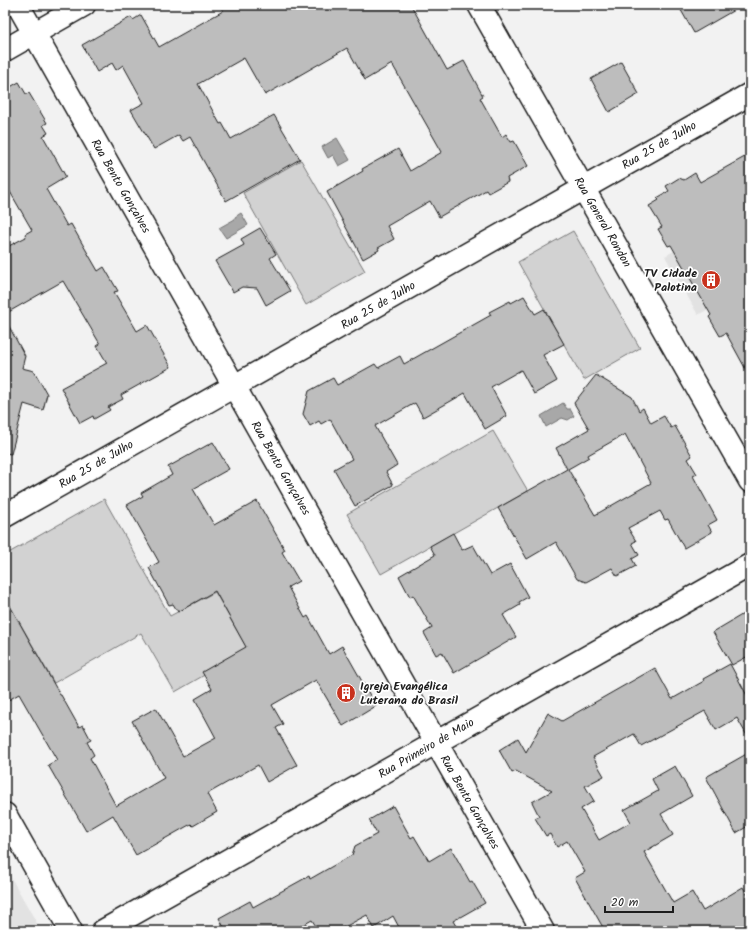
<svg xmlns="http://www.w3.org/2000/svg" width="755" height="936" font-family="Kalam,sans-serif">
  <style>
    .built { fill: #e2e2e2 }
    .green { fill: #d2d2d2; stroke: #777 }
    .water { fill: #a8a8a8; stroke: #707070 }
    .building { fill: #bdbdbd; stroke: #1c1c1c; fill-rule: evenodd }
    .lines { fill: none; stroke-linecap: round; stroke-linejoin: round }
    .street-casing { stroke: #1c1c1c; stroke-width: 25 }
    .secondary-casing { stroke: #1c1c1c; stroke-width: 25 }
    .street { stroke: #fff; stroke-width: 22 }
    .secondary { stroke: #fff; stroke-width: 22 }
    .labels { text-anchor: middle; stroke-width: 3.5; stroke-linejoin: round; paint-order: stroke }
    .street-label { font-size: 12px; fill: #1c1c1c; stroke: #fff }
    .poi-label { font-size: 12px; font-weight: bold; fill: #1c1c1c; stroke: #fff; text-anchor: end }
  </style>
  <rect width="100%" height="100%" fill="#f2f2f2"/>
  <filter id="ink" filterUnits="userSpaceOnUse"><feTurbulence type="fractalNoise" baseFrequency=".025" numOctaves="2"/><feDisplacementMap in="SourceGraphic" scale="8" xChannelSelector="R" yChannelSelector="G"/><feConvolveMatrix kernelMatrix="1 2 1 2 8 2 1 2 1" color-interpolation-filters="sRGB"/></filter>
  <g filter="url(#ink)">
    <!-- built -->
    <path class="built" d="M723 223 750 285 698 315 665 256Z
      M5 867 38 925 26 931H5Z"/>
    <!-- green -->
    <path class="green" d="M301 160 365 271 306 305 243 193Z
      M573 231 640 348 584 380 518 262Z
      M493 431 528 491 381 574 347 514Z
      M104 499 170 616 215 592 248 650 175 692 141 633 54 683 5 597V555Z"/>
    <!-- water -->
    <path class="water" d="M337 138 350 160 339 166 333 155 328 158 322 147Z
      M241 213 248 225 226 238 219 228 235 219V217Z
      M563 403 567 409H570L574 416 568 420 562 418 546 427 541 416Z"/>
    <!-- building -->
    <path class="building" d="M220 5H411L447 70 464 61 483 96 480 98 502 137 506 134 511 142 514 141 528 166 507 178 508 182 488 193 486 190 439 217 430 201 387 226 394 239 378 248 379 250 363 259 327 192 363 171 362 169 398 149 410 171 442 152 392 64 365 80 347 48 265 95 244 58 198 84 220 124 222 123 231 139 274 115 300 159 226 201 190 137 183 141 179 135 154 149 131 110 144 103 123 65 116 70 112 63 97 72 82 45 131 17 133 20 141 15 159 47 223 11Z
      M678 5H743L694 33Z
      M621 62 639 94 609 112 591 79Z
      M19 82 26 94 29 93 47 123 43 125 48 133 43 136 66 177 46 189 67 226 71 224 98 271 104 267 118 291 114 292 137 331 147 325 171 367 121 395 123 399 108 407 110 410 94 419 93 416 80 423 61 388 107 363 97 346 100 344 63 281 5 314V248L26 237 25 234 32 230 5 183V90Z
      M750 154V377L726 333 720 336 709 317 711 315 671 245 668 246 658 229 662 227 649 206 659 200 657 198 669 191 666 186 679 178 684 180 695 173 700 182Z
      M260 228 276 254 270 258 290 291 266 305 257 288 242 287 233 292 215 261 244 245 241 239Z
      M524 296 535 314 544 309 564 344 543 355 557 381 534 394 521 370 491 387 507 416 485 429 465 393 423 417 415 403 375 426 397 465 386 472 393 485 355 506 334 469 352 459 330 419 321 424 319 421 310 426 303 414 309 391 333 378 337 385 375 364 378 368 400 356 404 364 491 315 489 312 510 301 511 303Z
      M5 319 25 356 22 368 34 371 47 394 43 410 24 404 11 454 5 453Z
      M596 375 632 397 639 411 643 408 651 423 664 416 671 428 675 426 692 456 688 459 697 474 693 476 717 520 708 525 712 532 684 548 668 519 665 520 660 511 628 528 636 541 632 543 639 555 632 559 636 566 617 576 612 568 586 582 577 579 556 542 527 559 498 508 567 469 556 448 589 429 574 403ZM625 434 651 483 595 515 568 469 589 457 588 455Z
      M213 442 229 469 193 489 214 525 257 501 285 550 282 552 299 581 288 587 305 618 308 616 329 654 342 646 376 706 343 726 316 680 272 705 283 724 276 728 297 765 267 782 258 765 207 794 217 812 193 826 191 824 136 855 113 815 86 831 48 765 57 760 19 694 5 702V597L60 695H61L79 727 83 725 91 740 87 742 94 755 90 758 116 806 164 778 132 721 156 708 183 756 216 738 195 699 212 689 202 672 246 647 215 591 178 612 173 604 169 605 149 568 159 562 127 505 143 496 141 493 172 475 168 467Z
      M453 533 462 550 473 545 490 575 510 564 528 597 519 602 520 605 503 615 516 637 454 673 442 652 436 655 424 633 432 628 413 595 410 597 399 576 435 555 430 546Z
      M750 610V655L732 665 713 632Z
      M730 664 750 701V741L737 718 716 730 705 711 641 746 634 734 593 757 604 776 585 786 594 801 581 809 599 840 631 822 624 810 658 791 652 779 675 766 692 796 661 814 673 835 644 852 673 903 692 892 703 911 743 887 750 900V931H605L575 878 585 872 567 841 557 847 550 834 546 836 535 818 539 816 532 802 552 791 516 771 512 773 499 750 518 738 526 752 548 713 562 721 655 668 672 699 704 681 703 679Z
      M750 752V825L736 833 706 777Z
      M393 806 411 838 414 836 429 861 451 848 470 882 472 881 485 903 453 921 459 931H401L393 916 374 928 367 915 337 931H319L312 920 292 931H226L219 918 250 901 253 907 309 876 310 879 352 855 355 846 377 834 369 820Z"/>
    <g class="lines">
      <defs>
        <path id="street" d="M18 5 543 931
          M479 5 750 481
          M5 50 84 5
          M5 516 750 94
          M5 814 71 931"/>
        <path id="secondary" d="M103 931 750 565"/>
      </defs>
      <!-- street casing -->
      <use href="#street" class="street-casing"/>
      <!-- secondary casing -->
      <use href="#secondary" class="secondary-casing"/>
      <!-- street -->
      <use href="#street" class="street"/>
      <!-- secondary -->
      <use href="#secondary" class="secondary"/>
    </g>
  </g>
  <!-- icons -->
  <defs>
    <symbol id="building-disc" viewBox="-11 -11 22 22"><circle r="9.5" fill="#c8321e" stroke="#fff"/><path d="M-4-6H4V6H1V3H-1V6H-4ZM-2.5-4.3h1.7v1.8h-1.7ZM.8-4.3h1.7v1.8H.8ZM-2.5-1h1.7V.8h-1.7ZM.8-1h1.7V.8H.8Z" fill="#fff"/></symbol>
  </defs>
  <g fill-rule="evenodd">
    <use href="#building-disc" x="700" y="269" width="22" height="22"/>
    <use href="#building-disc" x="335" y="682" width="22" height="22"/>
  </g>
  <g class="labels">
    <!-- street labels -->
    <g class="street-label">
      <text transform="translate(659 145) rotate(-30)" y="4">Rua 25 de Julho</text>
      <text transform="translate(121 186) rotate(60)" y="4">Rua Bento Gonçalves</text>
      <text transform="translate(603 222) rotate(60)" y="4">Rua General Rondon</text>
      <text transform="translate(378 305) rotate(-30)" y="4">Rua 25 de Julho</text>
      <text transform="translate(96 464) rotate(-30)" y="4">Rua 25 de Julho</text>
      <text transform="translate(281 468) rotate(60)" y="4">Rua Bento Gonçalves</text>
      <text transform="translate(426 748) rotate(-30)" y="4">Rua Primeiro de Maio</text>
      <text transform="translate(470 802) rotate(60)" y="4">Rua Bento Gonçalves</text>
    </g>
    <!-- poi labels -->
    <g class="poi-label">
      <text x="697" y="277">TV Cidade<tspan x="697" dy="14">Palotina</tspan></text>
      <text x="360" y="690" text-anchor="start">Igreja Evangélica<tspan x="360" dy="14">Luterana do Brasil</tspan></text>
    </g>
  </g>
  <!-- margin -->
  <rect width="755" height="936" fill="none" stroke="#fff" stroke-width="20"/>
  <rect x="10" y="10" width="735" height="916" fill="none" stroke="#1c1c1c" stroke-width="1.5" filter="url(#ink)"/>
  <!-- scale -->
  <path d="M605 906v6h68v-6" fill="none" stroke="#1c1c1c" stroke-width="2"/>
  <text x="611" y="906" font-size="12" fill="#1c1c1c" stroke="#ffffff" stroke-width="3" paint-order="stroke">20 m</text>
</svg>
